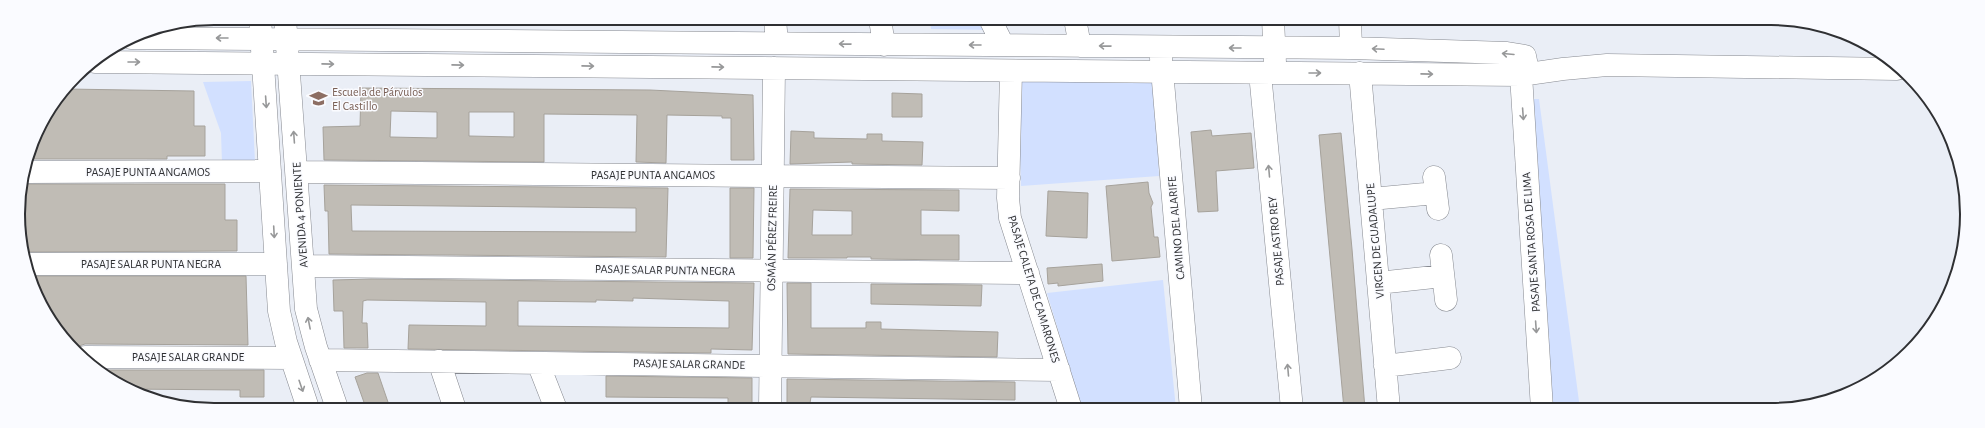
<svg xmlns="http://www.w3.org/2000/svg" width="1985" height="428" font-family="'Alegreya Sans',sans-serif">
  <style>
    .green { fill: #d2e0ff }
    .building { fill: #c0bcb5; stroke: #a6a29b; fill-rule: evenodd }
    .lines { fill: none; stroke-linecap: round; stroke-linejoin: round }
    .minor-casing { stroke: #868990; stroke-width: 23 }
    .path { stroke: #8f9197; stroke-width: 2.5; stroke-dasharray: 2 2; stroke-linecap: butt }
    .minor { stroke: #fff; stroke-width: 22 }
    .oneway { stroke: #979899 }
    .labels { text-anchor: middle; stroke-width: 3; stroke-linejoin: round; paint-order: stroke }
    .education-label { font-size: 12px; fill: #785e54; stroke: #fafbff; text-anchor: start }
    .street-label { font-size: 12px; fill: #2f3033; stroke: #fafbff }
    .rim { fill: none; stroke: #2f3033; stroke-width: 2 }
  </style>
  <rect width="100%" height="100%" fill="#eaeef6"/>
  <!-- green -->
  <path class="green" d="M930 19H988L994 30 931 29Z
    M1018 77 1154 80 1159 176 1021 186Z
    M251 81 255 162 222 163 221 133 203 82Z
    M1532 99H1539L1580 409H1550Z
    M1163 280 1176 409H1082L1047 293Z"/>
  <!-- building -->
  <path class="building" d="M361 88 650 90 753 95 754 160H731V118H722V116L667 115 666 163 636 162 637 115 544 114V162L324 160 323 127 360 126ZM391 111 437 112V138L390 137ZM469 112H514V137L469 136Z
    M66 89 194 91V126H205V156H167V159H28L33 139Z
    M892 93 922 94V117H892Z
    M1211 130 1212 136 1251 133 1254 168 1216 171 1218 211 1198 212 1191 132Z
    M791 131 814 132V138L867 139V134H882V141L923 142 922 165 852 164V162L790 164Z
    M1341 133 1352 249 1365 409H1344L1325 203 1319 135Z
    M1148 182 1149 193 1153 203 1151 207 1154 237H1158L1160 257 1112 261 1106 186Z
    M22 184H225V220H237V251L25 252 18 201Z
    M324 185 668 188 666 257 329 254 328 211H325ZM351 205 636 208V232L352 231Z
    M730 188H754L753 258H730Z
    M790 189 959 190V211L921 210V235H959V260L871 259V257H847V258H788ZM813 210 852 211V235H812Z
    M1048 191 1088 193 1087 238 1046 236Z
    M1102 264 1103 281 1058 286V283L1048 284 1047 268Z
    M28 276H246L248 345 85 344 79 346 75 350 66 343Z
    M371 279 754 283 752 350 711 349V353L408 349 409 325 486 326V302L367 300 363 301 362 323H367L368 348H344L343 311H334L333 280ZM633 298 729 301V328L518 326V301L596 302V300L633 301Z
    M787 283H811V328H866V322H881V329L998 332 997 357 788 354Z
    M871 284 982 285 981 306 871 304Z
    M101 370H264V397H240V390L126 389Z
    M367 373H378L390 408H366L355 377Z
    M606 376 752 378V406L728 405V398L606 397Z
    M787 379 1015 382V400L811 397 810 403H787Z"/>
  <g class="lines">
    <defs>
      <path id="minor" d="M260 18 279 311 286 342 308 408
        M285 18 306 309 316 347 337 408
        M775 19 777 43
        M880 19 884 45
        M990 19 1003 45
        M1075 19 1080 46
        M1273 19 1275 63
        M1350 19 1351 48
        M131 38 1351 48 1507 53 1525 56 1527 66 1521 75
        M1161 58 1191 409
        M95 62 1521 75 1563 69 1607 65 1897 69
        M1011 71 1008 198 1010 218 1071 409
        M1260 73 1292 409
        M1360 73 1389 409
        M1521 75 1542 409
        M25 172 270 171
        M297 172 1009 178
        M1434 177 1438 209
        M1371 199 1436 193
        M1441 255 1446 300
        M27 264H276
        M303 266 1028 273
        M1378 283 1443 276
        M85 357 291 358
        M320 360 1059 370
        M439 361 455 409
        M538 363 556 409
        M1385 366 1450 358
        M770 409 774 68"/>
    </defs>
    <!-- minor casing -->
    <use href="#minor" class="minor-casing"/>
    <!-- path -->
    <path class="path" d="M75 76H83"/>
    <!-- minor -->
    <use href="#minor" class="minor"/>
  </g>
  <!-- one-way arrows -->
  <defs><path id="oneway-shaft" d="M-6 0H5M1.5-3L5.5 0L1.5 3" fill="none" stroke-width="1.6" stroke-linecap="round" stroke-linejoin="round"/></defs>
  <g class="oneway">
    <use href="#oneway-shaft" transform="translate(222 38) rotate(-180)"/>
    <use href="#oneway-shaft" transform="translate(845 44) rotate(-179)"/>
    <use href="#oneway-shaft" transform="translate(975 45) rotate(-180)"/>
    <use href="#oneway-shaft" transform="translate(1105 46) rotate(-179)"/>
    <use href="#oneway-shaft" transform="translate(1235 48) rotate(-180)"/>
    <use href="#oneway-shaft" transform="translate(1378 49) rotate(-177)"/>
    <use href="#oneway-shaft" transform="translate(1508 54) rotate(-175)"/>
    <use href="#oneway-shaft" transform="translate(134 62)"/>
    <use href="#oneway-shaft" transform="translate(328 64) rotate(1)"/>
    <use href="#oneway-shaft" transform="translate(458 65) rotate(1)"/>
    <use href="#oneway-shaft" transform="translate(588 66) rotate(1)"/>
    <use href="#oneway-shaft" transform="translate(718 67) rotate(1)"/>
    <use href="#oneway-shaft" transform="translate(1315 73)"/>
    <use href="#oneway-shaft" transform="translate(1427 74) rotate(1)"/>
    <use href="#oneway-shaft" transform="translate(266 102) rotate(86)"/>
    <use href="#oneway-shaft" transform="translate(1523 114) rotate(86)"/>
    <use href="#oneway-shaft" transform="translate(294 137) rotate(-94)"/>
    <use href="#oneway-shaft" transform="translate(1269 171) rotate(-95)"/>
    <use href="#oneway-shaft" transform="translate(274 232) rotate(87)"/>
    <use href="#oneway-shaft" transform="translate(309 323) rotate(-101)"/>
    <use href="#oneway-shaft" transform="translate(1536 327) rotate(86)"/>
    <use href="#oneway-shaft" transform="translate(1288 370) rotate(-95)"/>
    <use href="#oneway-shaft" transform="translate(301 386) rotate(71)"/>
  </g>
  <!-- icons -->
  <defs>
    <symbol id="school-bare" viewBox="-9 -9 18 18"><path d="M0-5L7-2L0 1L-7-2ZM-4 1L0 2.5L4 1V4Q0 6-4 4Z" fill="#8d6e63" stroke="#fafbff" stroke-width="2.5" paint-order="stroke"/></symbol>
  </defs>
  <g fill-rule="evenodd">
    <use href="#school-bare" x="306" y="86" width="25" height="25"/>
  </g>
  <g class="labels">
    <!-- education labels -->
    <g class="education-label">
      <text x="332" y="96">Escuela de Párvulos<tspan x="332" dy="14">El Castillo</tspan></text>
    </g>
    <!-- street labels -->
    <g class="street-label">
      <text x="148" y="176">PASAJE PUNTA ANGAMOS</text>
      <text x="653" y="179">PASAJE PUNTA ANGAMOS</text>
      <text transform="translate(300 215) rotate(-94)" y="4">AVENIDA 4 PONIENTE</text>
      <text transform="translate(1176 228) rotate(-95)" y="4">CAMINO DEL ALARIFE</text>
      <text transform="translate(772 238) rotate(-89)" y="4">OSMÁN PÉREZ FREIRE</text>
      <text transform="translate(1276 241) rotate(-95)" y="4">PASAJE ASTRO REY</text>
      <text transform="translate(1375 241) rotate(-95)" y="4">VIRGEN DE GUADALUPE</text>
      <text transform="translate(1531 242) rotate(-94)" y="4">PASAJE SANTA ROSA DE LIMA</text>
      <text x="151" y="268">PASAJE SALAR PUNTA NEGRA</text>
      <text transform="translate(665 270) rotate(1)" y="4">PASAJE SALAR PUNTA NEGRA</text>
      <text transform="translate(1034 289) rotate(73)" y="4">PASAJE CALETA DE CAMARONES</text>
      <text x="188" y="361">PASAJE SALAR GRANDE</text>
      <text transform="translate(689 364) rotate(1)" y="4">PASAJE SALAR GRANDE</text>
    </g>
  </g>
  <!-- crop -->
  <path d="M0 0H1985V428H0ZM214 25H1771A189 189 0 0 1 1960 214V214A189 189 0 0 1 1771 403H214A189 189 0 0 1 25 214V214A189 189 0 0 1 214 25Z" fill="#fafbff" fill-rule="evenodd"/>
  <path class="rim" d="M214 25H1771A189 189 0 0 1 1960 214V214A189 189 0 0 1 1771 403H214A189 189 0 0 1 25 214V214A189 189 0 0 1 214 25Z"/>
</svg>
